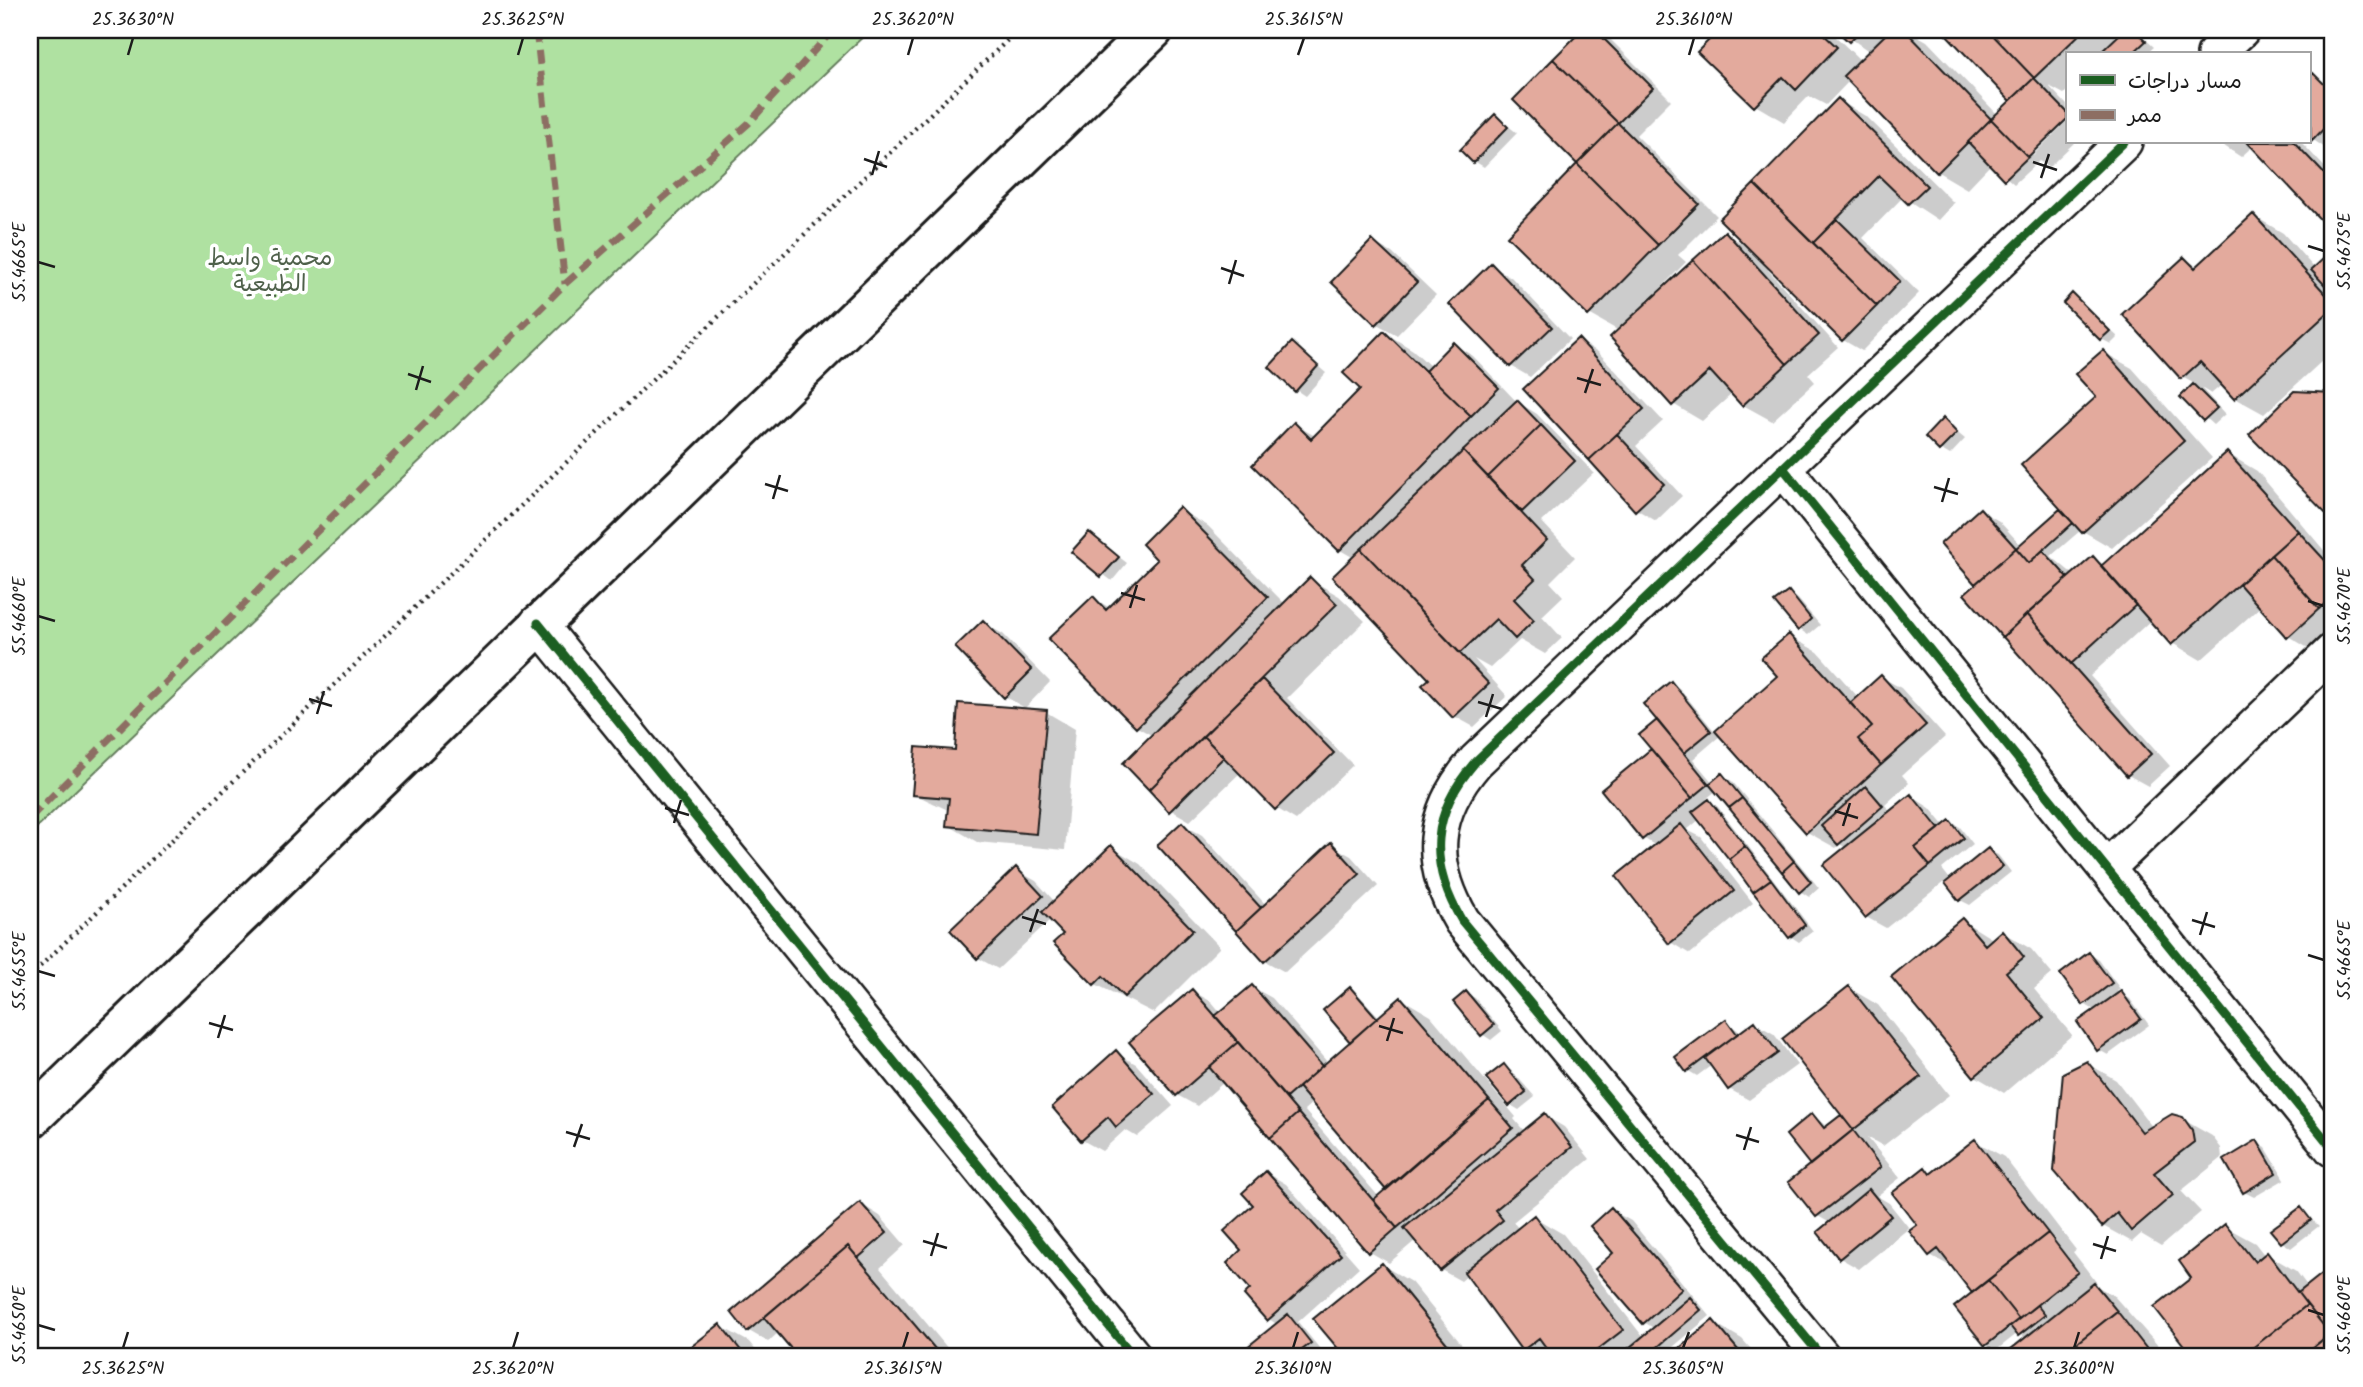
<svg xmlns="http://www.w3.org/2000/svg" width="2363" height="1387" font-family="Kalam,'Playpen Sans Arabic',sans-serif">
  <style>
    .green { fill: #afe1a1; stroke: #667e5e; stroke-width: 2 }
    .shadow { fill: #0003; fill-rule: evenodd }
    .building { fill: #e3aa9d; stroke: #1c1c1c; stroke-width: 2 }
    .lines { fill: none; stroke-linecap: round; stroke-linejoin: round }
    .minor-casing { stroke: #1c1c1c; stroke-width: 40 }
    .secondary-casing { stroke: #1c1c1c; stroke-width: 44 }
    .path { stroke: #1c1c1c; stroke-width: 4.5; stroke-dasharray: 2 5; stroke-linecap: butt }
    .minor { stroke: #fff; stroke-width: 35 }
    .secondary { stroke: #fff; stroke-width: 38 }
    .quiet { stroke: #8d6e63; stroke-width: 7; stroke-dasharray: 14 7; stroke-linecap: butt }
    .cycleway-casing { stroke: #fff; stroke-width: 13 }
    .cycleway { stroke: #1b5e20; stroke-width: 9 }
    .ticks { fill: none; stroke: #1c1c1c; stroke-width: 2.5 }
    .labels { text-anchor: middle; stroke-width: 7; stroke-linejoin: round; paint-order: stroke }
    .park-label { font-size: 23px; fill: #4f614b; stroke: #fff }
    .neatline { fill: none; stroke: #1c1c1c; stroke-width: 2.5 }
    .ticks-label { font-size: 18px; text-anchor: middle; fill: #1c1c1c }
  </style>
  <rect width="100%" height="100%" fill="#fff"/>
  <filter id="ink" filterUnits="userSpaceOnUse"><feTurbulence type="fractalNoise" baseFrequency=".0143" numOctaves="2"/><feDisplacementMap in="SourceGraphic" scale="14" xChannelSelector="R" yChannelSelector="G"/><feConvolveMatrix kernelMatrix="1 2 1 2 8 2 1 2 1" color-interpolation-filters="sRGB"/></filter>
  <g filter="url(#ink)">
    <!-- green -->
    <path class="green" d="M30 30H870L30 834Z"/>
    <!-- shadow -->
    <path class="shadow" d="M1585 30H1596L1608 37 1671 100 1636 135 1717 216 1678 255 1686 262 1654 295 1656 297 1726 234 1745 245 1838 100 1867 117 1954 203 1938 220 1903 197 1863 238 1919 293 1862 351 1843 340 1770 268 1768 270 1838 347 1808 374 1815 382 1772 421 1743 405 1733 393 1702 421 1673 404 1619 331 1589 314 1580 164 1515 100Z
      M1721 30H1829L1861 61 1870 52 1839 30H1907L1927 41 1998 115 2013 102 1944 30H2135L2154 47 2146 54H2067V91L2064 94 2049 86 2067 105V116L2030 153 2033 155 2067 121V142H2075L2049 167 2039 161 2014 184 1991 164 1967 189 1938 172 1850 80 1826 105 1809 96 1784 122 1755 105 1700 52Z
      M2313 75 2333 87 2331 152 2309 137V79Z
      M1496 116 1517 133 1484 167 1474 161Z
      M2218 142H2301L2333 176V230L2253 146 2241 157Z
      M2254 216 2283 233 2315 269 2333 252V351L2264 414 2235 398 2223 384 2211 394 2201 388 2225 414 2213 425 2182 397 2195 384 2182 377 2184 259 2199 267Z
      M1373 242 1392 253 1436 295 1397 335 1377 324Z
      M1491 265 1511 277 1570 339 1530 377 1511 366Z
      M2072 295 2118 337 2111 344 2101 339Z
      M1385 333 1413 350 1431 367 1453 344 1473 356 1516 401 1537 414 1594 473 1542 522 1575 557 1550 582 1563 596 1542 616 1562 638 1545 654 1520 640 1490 668 1474 659 1507 696 1474 727 1454 716 1354 558 1340 550 1294 424 1315 436 1362 389Z
      M1578 340 1598 352 1663 421 1636 446 1682 496 1656 521 1636 509Z
      M1292 344 1326 373 1305 396 1296 390Z
      M2103 352 2132 368 2212 458 2112 548 2081 530 2051 556 2074 575 2093 558 2104 565 2228 454 2257 471 2333 561V624L2308 648 2288 636 2261 606 2201 660 2172 643 2151 620 2090 676 2170 766 2148 786 2128 775 1966 594 1977 584 1942 544 1980 510 1999 521 2021 545 2060 511 2067 515 2099 397Z
      M2294 393 2333 395V519L2251 435Z
      M1943 421 1965 439 1950 455 1940 449Z
      M1179 509 1208 526 1285 604 1310 579 1339 596 1365 621 1287 698 1353 765 1296 820 1276 808 1241 772 1190 821 1171 810 1153 736 1137 727 1051 639 1093 598 1110 608 1159 560Z
      M1089 534 1127 563 1112 581 1074 552Z
      M1789 593 1798 599 1820 625 1808 635 1799 629Z
      M983 623 1003 634 1050 682 1025 708 1006 697 958 648Z
      M1789 636 1818 652 1858 697 1881 677 1901 688 1945 737 1902 775 1909 783 1885 805 1891 812 1911 796 1930 808 1945 826 1951 822 1960 827 1973 844 1942 869 1949 878 1886 928 1866 917 1846 848 1840 844 1836 848 1807 832 1721 735 1693 759 1713 783 1722 776 1732 781 1819 888 1809 897 1800 891 1717 790 1706 799 1718 807 1813 931 1799 942 1790 936 1700 819 1687 830 1701 837 1753 903 1690 954 1670 942 1656 846 1643 838 1651 751 1671 683 1680 689 1716 733 1780 676Z
      M1046 712 1075 729 1065 850 977 842 948 825 950 811 914 794Z
      M1182 824 1202 835 1266 905 1331 845 1351 856 1378 886 1285 972 1265 961Z
      M1111 847 1140 864 1220 947 1154 1013 1095 984 1066 934 1051 919 998 969 978 958 1016 870 1036 881 1055 902Z
      M1988 850 1998 855 2011 872 1970 905 1960 900Z
      M1962 920 1994 940 2002 932 2031 949 2052 974 2034 989 2072 1035 2004 1093 1975 1076Z
      M2090 954 2099 960 2120 989 2117 991 2130 999 2149 1025 2108 1055 2099 1050 2080 1023 2096 1011 2084 1004Z
      M1252 987 1272 998 1328 1063 1353 1042 1350 989 1359 995 1380 1018 1402 999 1431 1016 1516 1117 1514 1119 1525 1132 1545 1116 1564 1127 1590 1159 1513 1222 1519 1229 1534 1217 1563 1234 1644 1338 1655 1329 1644 1322 1615 1254 1611 1210 1631 1221 1710 1316 1661 1357H1536L1523 1350 1468 1275 1461 1281 1441 1270 1416 1240 1389 1263 1370 1252 1224 1082 1197 1106 1177 1095 1132 1043 1192 991 1212 1002 1221 1013ZM1313 1102 1388 1189 1379 1197 1304 1110Z
      M1849 988 1878 1005 1949 1095 1883 1146 1867 1137 1900 1178 1877 1196 1889 1203 1909 1228 1859 1269 1840 1258 1830 1223 1818 1216 1791 1182 1812 1165 1813 1115 1828 1128 1843 1115Z
      M1466 993 1475 998 1502 1031 1491 1040 1482 1034Z
      M1726 1021 1741 1033 1755 1023 1774 1034 1797 1065 1749 1100 1729 1089 1712 1065 1697 1076 1687 1070Z
      M1116 1053 1136 1064 1173 1106 1137 1137 1125 1130 1102 1151 1082 1140 1054 1108Z
      M2087 1063 2116 1080 2153 1128 2182 1119 2212 1136 2221 1148 2222 1158 2181 1191 2201 1212 2161 1246 2141 1234 2132 1242 2103 1226Z
      M1504 1066 1513 1072 1535 1097 1519 1110 1504 1101Z
      M1975 1141 2004 1157 2076 1250 2073 1252 2097 1283 2095 1285 2114 1296 2168 1357H2004L2027 1339 2018 1333 1994 1352 2002 1357H1981L1992 1349 1986 1345 1974 1293 1957 1270 1930 1255 1920 1225 1925 1169 1932 1174Z
      M2257 1142 2266 1148 2285 1179 2254 1197 2244 1192Z
      M1267 1173 1286 1184 1359 1267 1298 1322 1320 1349 1309 1357H1247L1243 1353 1278 1325 1269 1319 1252 1289 1243 1250Z
      M861 1204 880 1216 905 1245 880 1268 955 1357H800L779 1332 768 1342 749 1331Z
      M2301 1209 2319 1226 2291 1248 2282 1242Z
      M2226 1227 2255 1243 2265 1256 2267 1254 2296 1271 2308 1287 2333 1268V1357H2196L2157 1307 2194 1278Z
      M1382 1265 1411 1282 1472 1357H1347L1316 1319Z
      M1713 1322 1742 1339 1758 1357H1672Z
      M720 1326 749 1342 761 1357H680Z"/>
    <!-- building -->
    <path class="building" d="M1582 30H1595L1653 88 1618 123 1553 59Z
      M1719 30H1819L1837 47 1796 90 1783 77 1754 107 1697 52Z
      M1836 30H1861L1849 42Z
      M1890 30H1905L1991 119 1937 173 1843 76Z
      M1942 30H1988L2034 78 2010 101Z
      M1988 30H2084L2034 78Z
      M2124 30H2135L2146 41 2132 54H2099Z
      M1553 59 1618 123 1577 164 1513 100Z
      M2313 73 2333 93V119L2311 142 2309 77Z
      M2034 78 2067 112V119L2028 157 1991 119Z
      M1838 98 1927 186 1908 204 1879 176 1813 243 1754 184Z
      M1495 114 1508 127 1473 163 1460 150Z
      M1991 119 2028 157 2004 180 1968 142Z
      M1618 123 1699 204 1658 245 1577 164Z
      M2247 142H2294L2333 183 2332 232Z
      M1577 164 1658 245 1588 316 1507 236Z
      M1754 184 1877 306 1842 341 1719 219Z
      M2253 214 2333 302V308L2234 399 2200 362 2181 379 2122 314 2184 257 2195 268Z
      M1837 219 1900 281 1877 306 1813 243Z
      M1725 231 1819 335 1787 364 1693 260Z
      M1372 240 1417 282 1376 325 1331 282Z
      M2333 250V294L2311 270Z
      M1693 260 1787 364 1742 406 1710 371 1672 406 1610 337Z
      M1491 263 1552 327 1510 367 1449 304Z
      M2072 293 2110 331 2100 340 2063 303Z
      M1384 331 1471 416 1339 551 1252 465 1294 422 1311 439 1360 389 1343 373Z
      M1578 338 1644 409 1589 460 1523 389Z
      M1292 342 1318 366 1295 392 1269 367Z
      M1453 342 1499 388 1471 416 1425 371Z
      M2103 350 2184 441 2082 533 2021 465 2096 397 2075 374Z
      M2193 384 2217 408 2203 421 2180 397Z
      M2294 391 2333 393V521L2249 435Z
      M1517 400 1541 425 1488 477 1463 451Z
      M1943 418 1957 433 1939 451 1925 437Z
      M1541 425 1575 461 1522 512 1488 477Z
      M1617 434 1664 484 1635 511 1589 460Z
      M1463 451 1547 540 1522 565 1535 579 1514 599 1534 620 1515 639 1496 619 1460 653 1361 549Z
      M2227 452 2298 531 2171 645 2101 566Z
      M1179 507 1268 597 1136 728 1048 639 1093 596 1106 610 1157 560 1142 544Z
      M1980 508 2016 548 1975 584 1940 544Z
      M2060 509 2073 523 2029 563 2016 548Z
      M2298 531 2333 569V596L2319 609 2271 555Z
      M1089 532 1119 557 1101 577 1071 552Z
      M2016 548 2029 563 2043 550 2068 578 2002 637 1964 594Z
      M1361 549 1489 684 1453 718 1422 685 1429 679 1332 577Z
      M2271 555 2319 609 2287 638 2239 584Z
      M2093 556 2136 605 2071 664 2027 614Z
      M1310 577 1337 604 1149 790 1123 763Z
      M1789 591 1811 619 1798 631 1774 602Z
      M2027 614 2151 754 2127 776 2003 637Z
      M983 620 1032 670 1004 698 955 647Z
      M1789 634 1872 727 1858 739 1881 765 1806 833 1715 731 1777 676 1761 658Z
      M1881 675 1926 725 1881 765 1858 739 1872 727 1850 703Z
      M1262 679 1334 753 1275 810 1203 736Z
      M1671 681 1711 731 1684 753 1643 704Z
      M958 703 1047 710 1036 834 946 826 949 798 912 795 916 747 955 750Z
      M1657 720 1709 784 1692 798 1639 735Z
      M1203 736 1224 757 1169 812 1149 790Z
      M1651 749 1692 798 1642 840 1601 790Z
      M1722 773 1742 798 1729 808 1709 784Z
      M1866 786 1883 806 1838 845 1821 826Z
      M1911 794 1939 829 1915 848 1930 866 1865 918 1823 865Z
      M1742 798 1794 861 1782 872 1729 808Z
      M1709 799 1745 846 1729 859 1692 812Z
      M1950 820 1964 838 1930 866 1915 848Z
      M1182 822 1261 908 1236 931 1157 845Z
      M1681 824 1734 891 1669 944 1616 876Z
      M1331 842 1360 874 1264 962 1236 931Z
      M1111 845 1193 930 1124 997 1103 976 1094 985 1053 943 1063 934 1042 912Z
      M1745 846 1771 879 1753 892 1729 859Z
      M1988 848 2003 866 1959 901 1945 883Z
      M1794 861 1811 882 1799 893 1782 872Z
      M1016 867 1043 896 977 959 950 930Z
      M1771 879 1805 925 1789 938 1753 892Z
      M1962 918 1985 945 2002 930 2024 957 2006 972 2044 1018 1974 1077 1891 977Z
      M2089 952 2112 983 2083 1005 2060 974Z
      M1252 985 1322 1066 1286 1098 1215 1016Z
      M1849 986 1921 1077 1853 1130 1782 1039Z
      M1350 987 1377 1018 1350 1042 1323 1010Z
      M1192 989 1238 1042 1176 1096 1129 1042Z
      M1466 991 1494 1025 1481 1036 1453 1002Z
      M2121 991 2141 1019 2097 1051 2077 1022Z
      M1401 997 1489 1100 1386 1190 1298 1087Z
      M1726 1019 1737 1034 1686 1072 1675 1057Z
      M1755 1021 1778 1053 1728 1090 1705 1058Z
      M1238 1042 1298 1113 1270 1138 1209 1067Z
      M1116 1050 1154 1094 1116 1127 1108 1117 1081 1141 1052 1107Z
      M2087 1061 2142 1132 2172 1114 2183 1117 2192 1130 2194 1142 2154 1173 2173 1195 2131 1231 2117 1213 2102 1227 2054 1171 2063 1073Z
      M1504 1064 1526 1092 1509 1106 1486 1078Z
      M1489 1100 1513 1128 1397 1228 1373 1200Z
      M1298 1113 1397 1228 1368 1253 1270 1138Z
      M1545 1113 1572 1147 1495 1210 1503 1220 1440 1271 1404 1228Z
      M1812 1113 1824 1128 1841 1115 1853 1130 1810 1165 1786 1135Z
      M1853 1130 1881 1167 1816 1217 1788 1182Z
      M1975 1139 2048 1233 1972 1293 1938 1249 1929 1256 1909 1231 1917 1225 1892 1193 1925 1167 1930 1174Z
      M2257 1140 2276 1173 2243 1193 2224 1160Z
      M1266 1171 1341 1255 1267 1321 1244 1295 1250 1289 1227 1263 1241 1250 1224 1231 1253 1205 1242 1193Z
      M1869 1189 1891 1216 1839 1259 1817 1232Z
      M860 1202 887 1233 858 1258 848 1246 747 1332 731 1312Z
      M1611 1207 1682 1289 1643 1324 1595 1269 1613 1253 1590 1226Z
      M2301 1207 2311 1220 2281 1243 2270 1230Z
      M1534 1215 1623 1330 1588 1357H1553L1539 1338 1522 1351 1464 1272Z
      M2225 1224 2255 1262 2267 1252 2307 1305 2241 1357H2193L2154 1307 2191 1278 2179 1261Z
      M2048 1233 2078 1272 2019 1319 1988 1280Z
      M848 1246 858 1258 942 1357H798L764 1317Z
      M1382 1263 1458 1357H1345L1313 1319Z
      M2333 1265V1331L2330 1334 2298 1293Z
      M1988 1280 2019 1319 1985 1346 1954 1307Z
      M2094 1283 2117 1311 2059 1357H2001Z
      M1690 1297 1701 1310 1646 1357H1636L1629 1348Z
      M2037 1305 2045 1315 2018 1336 2010 1326Z
      M2307 1305 2330 1334 2301 1357H2241Z
      M2117 1311 2153 1357H2059Z
      M1288 1314 1311 1343 1293 1357H1244L1241 1352Z
      M1713 1320 1744 1357H1669Z
      M720 1324 746 1357H678Z
      M2333 1331V1357H2301Z
      M1990 1348 1998 1357H1978Z"/>
    <g class="lines">
      <defs>
        <path id="minor" d="M2215 54 2241 30
          M1783 468 2333 1149
          M538 623 1134 1357
          M2107 868 2333 651
          M1822 1357 1462 921C1427 862 1431 813 1476 761L2124 142"/>
        <path id="secondary" d="M30 1119 1153 30"/>
      </defs>
      <!-- minor casing -->
      <use href="#minor" class="minor-casing"/>
      <!-- secondary casing -->
      <use href="#secondary" class="secondary-casing"/>
      <!-- path -->
      <path class="path" d="M30 976 1018 30"/>
      <!-- minor -->
      <use href="#minor" class="minor"/>
      <!-- secondary -->
      <use href="#secondary" class="secondary"/>
      <!-- quiet -->
      <path class="quiet" d="M536 30 565 284
        M30 818 565 284 749 123 833 30"/>
      <defs>
        <path id="cycleway" d="M1783 468 2333 1149
          M538 623 1134 1357
          M1822 1357 1462 921C1427 862 1431 813 1476 761L2124 142"/>
      </defs>
      <!-- cycleway casing -->
      <use href="#cycleway" class="cycleway-casing"/>
      <!-- cycleway -->
      <use href="#cycleway" class="cycleway"/>
    </g>
  </g>
  <!-- ticks -->
  <path class="ticks" d="M128 55 133 38M518 55 523 38M908 55 913 38M1298 55 1304 38M1689 55 1694 38M864 159 887 167M2033 162 2057 170M872 175 879 151M2041 178 2049 154M2308 246 2324 251M38 262 55 267M1221 268 1244 276M1229 284 1236 260M408 374 431 382M1577 378 1601 385M416 390 423 366M1585 393 1593 369M765 484 788 491M1934 487 1958 494M773 499 780 475M1942 502 1949 478M1121 593 1145 600M2308 601 2324 606M1130 608 1137 585M38 616 55 621M309 699 332 706M1478 702 1502 709M317 714 324 691M1486 717 1493 694M665 808 689 815M1835 811 1858 818M674 823 681 800M1843 826 1850 803M1022 917 1046 924M2192 920 2215 927M1030 932 1038 909M2200 935 2207 912M2308 955 2324 960M38 971 55 976M209 1023 233 1030M1379 1026 1403 1033M218 1038 225 1015M1387 1041 1394 1018M566 1132 590 1139M1736 1135 1759 1142M574 1147 582 1124M1744 1150 1751 1127M923 1241 947 1248M2093 1244 2116 1251M931 1256 938 1233M2101 1259 2108 1236M2308 1310 2324 1315M38 1325 55 1330M123 1348 128 1332M513 1348 518 1332M903 1348 908 1332M1293 1348 1298 1332M1683 1348 1689 1332M2074 1348 2079 1332"/>
  <g class="labels">
    <!-- park labels -->
    <g class="park-label">
      <text x="270" y="265">محمية واسط<tspan x="270" dy="26">الطبيعية</tspan></text>
    </g>
  </g>
  <!-- margin -->
  <rect width="2363" height="1387" fill="none" stroke="#fff" stroke-width="77"/>
  <!-- legend -->
  <rect x="2066" y="52" width="245" height="91" fill="#ffffff" stroke="#a4a4a4" stroke-width="2"/>
  <rect x="2080" y="75" width="35" height="10" fill="#1b5e20" stroke="#a4a4a4" stroke-width="2"/>
  <text x="2128" y="88" font-size="21" fill="#1c1c1c">مسار دراجات</text>
  <rect x="2080" y="110" width="35" height="10" fill="#8d6e63" stroke="#a4a4a4" stroke-width="2"/>
  <text x="2128" y="122" font-size="21" fill="#1c1c1c">ممر</text>
  <rect x="38" y="38" width="2286" height="1310" class="neatline"/>
  <g class="ticks-label">
    <text x="133" y="25">25.3630°N</text>
    <text x="523" y="25">25.3625°N</text>
    <text x="913" y="25">25.3620°N</text>
    <text x="1304" y="25">25.3615°N</text>
    <text x="1694" y="25">25.3610°N</text>
    <text transform="translate(2344 251) rotate(-90)" y="6">55.4675°E</text>
    <text transform="translate(19 262) rotate(-90)" y="6">55.4665°E</text>
    <text transform="translate(2344 606) rotate(-90)" y="6">55.4670°E</text>
    <text transform="translate(19 616) rotate(-90)" y="6">55.4660°E</text>
    <text transform="translate(2344 960) rotate(-90)" y="6">55.4665°E</text>
    <text transform="translate(19 971) rotate(-90)" y="6">55.4655°E</text>
    <text transform="translate(2344 1315) rotate(-90)" y="6">55.4660°E</text>
    <text transform="translate(19 1325) rotate(-90)" y="6">55.4650°E</text>
    <text x="123" y="1374">25.3625°N</text>
    <text x="513" y="1374">25.3620°N</text>
    <text x="903" y="1374">25.3615°N</text>
    <text x="1293" y="1374">25.3610°N</text>
    <text x="1683" y="1374">25.3605°N</text>
    <text x="2074" y="1374">25.3600°N</text>
  </g>
</svg>
